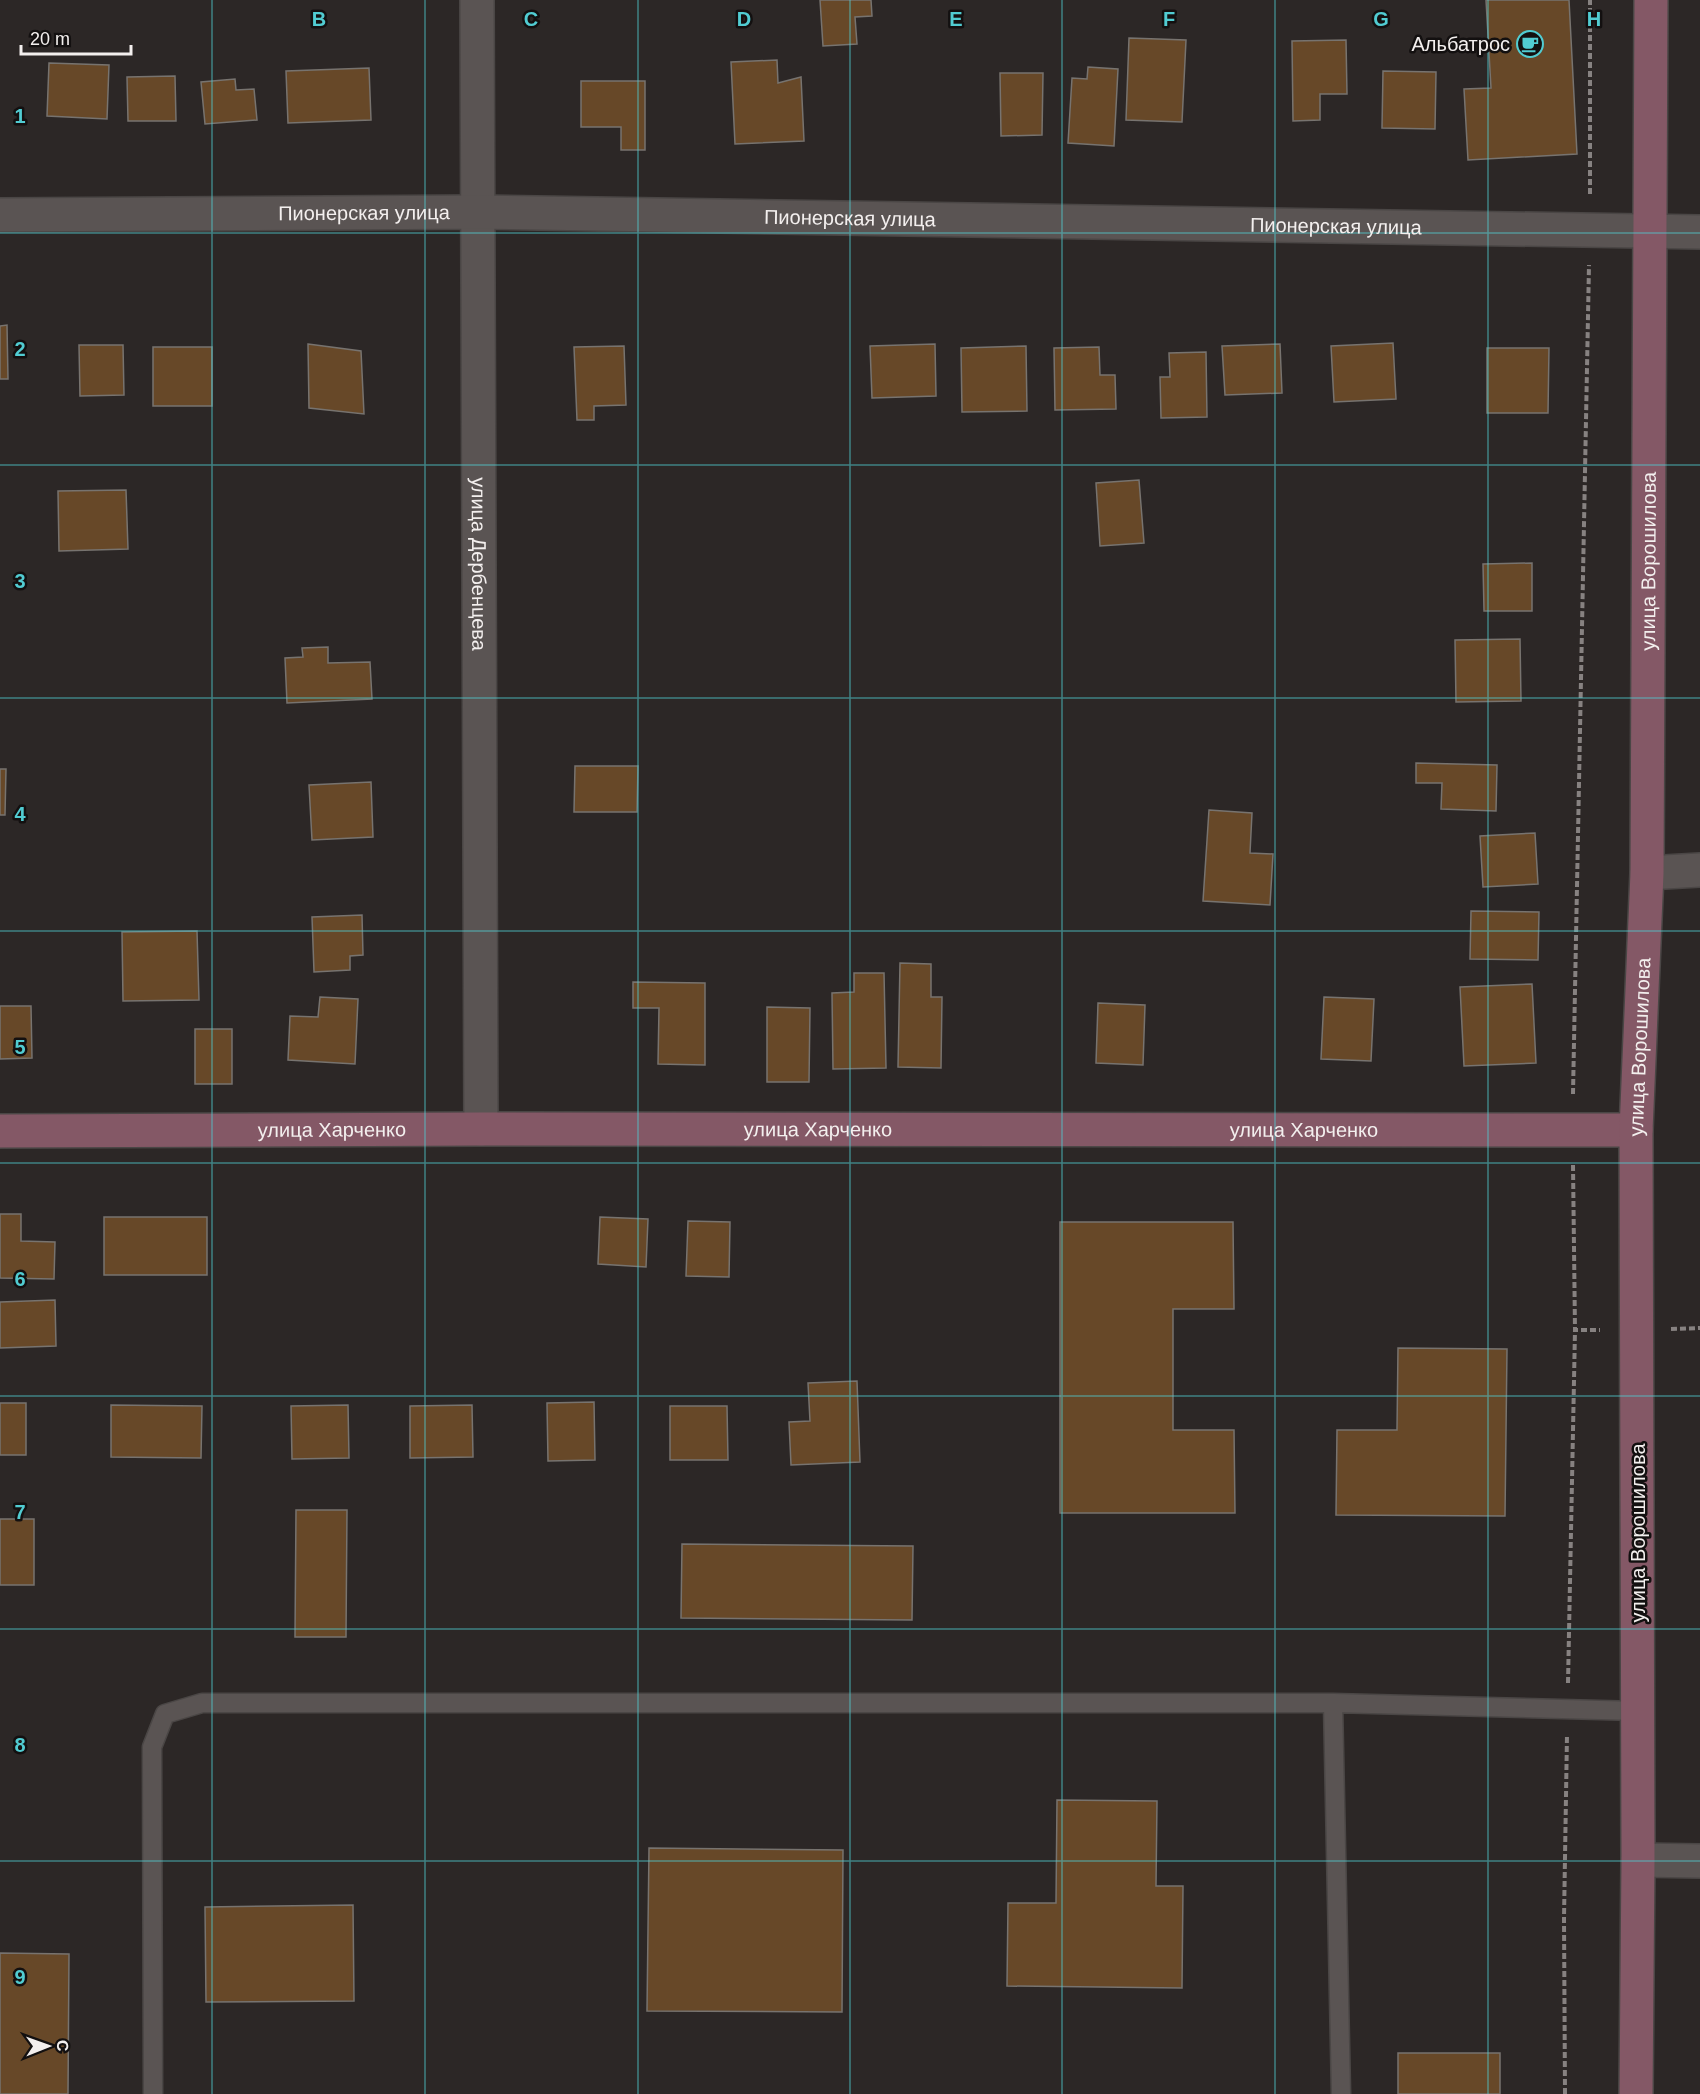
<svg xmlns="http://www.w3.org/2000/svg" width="1700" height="2094" font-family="Arial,sans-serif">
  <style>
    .building { fill: #674828; stroke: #77736f; stroke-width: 1.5 }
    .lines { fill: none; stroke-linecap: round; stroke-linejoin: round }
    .lane-casing { stroke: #4a4645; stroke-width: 21 }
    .street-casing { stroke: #4a4645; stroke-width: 36 }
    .secondary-casing { stroke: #4a4645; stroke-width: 36 }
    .path { stroke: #878281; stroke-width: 4; stroke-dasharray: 6 3; stroke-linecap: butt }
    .lane { stroke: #5a5453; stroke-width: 18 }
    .street { stroke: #5a5453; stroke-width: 33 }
    .secondary { stroke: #845866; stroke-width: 33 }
    .grid { fill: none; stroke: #51ccd2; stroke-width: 1.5; stroke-opacity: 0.55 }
    .labels { text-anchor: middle; stroke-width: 5; stroke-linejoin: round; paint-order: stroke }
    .poi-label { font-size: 20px; fill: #f3efee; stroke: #131010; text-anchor: end }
    .street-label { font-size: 20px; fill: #f3efee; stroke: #131010 }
    .grid-label { font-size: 20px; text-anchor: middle; font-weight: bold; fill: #51ccd2; stroke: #131010; stroke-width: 5; stroke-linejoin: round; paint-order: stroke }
  </style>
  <rect width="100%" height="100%" fill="#2c2726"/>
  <!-- building -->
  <path class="building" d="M820 0H871L872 16 855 17 857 44 823 46Z
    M1486 0H1569L1577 154 1468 160 1464 89 1491 88Z
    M1129 38 1186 40 1182 122 1126 120Z
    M1346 40 1347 94H1320V120L1293 121 1292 41Z
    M777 60 778 83 801 77 804 141 735 144 731 62Z
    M49 63 109 65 107 119 47 116Z
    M1088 67 1118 69 1114 146 1068 143 1072 78 1087 79Z
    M369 68 371 120 288 123 286 71Z
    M1383 71 1436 72 1435 129 1382 128Z
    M1000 73H1043L1042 135 1001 136Z
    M175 76 176 121H128L127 77Z
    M235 79 236 90 254 89 257 120 205 124 201 82Z
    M581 81H645V150H621V127H581Z
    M7 325 8 379H0V326Z
    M1393 343 1396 399 1334 402 1331 346Z
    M308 344 361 351 364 414 309 408Z
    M935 344 936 396 872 398 870 346Z
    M1280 344 1282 393 1225 395 1222 346Z
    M79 345H123L124 395 80 396Z
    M624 346 626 405 594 406V420H577L574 347Z
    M1026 346 1027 411 962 412 961 348Z
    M153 347H212V406H153Z
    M1099 347 1100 375H1115L1116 409 1055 410 1054 348Z
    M1487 348H1549L1548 413H1487Z
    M1206 352 1207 417 1161 418 1160 377H1170L1169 353Z
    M1139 480 1144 543 1100 546 1096 483Z
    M126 490 128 549 59 551 58 491Z
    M1532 563V611H1484L1483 564Z
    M1520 639 1521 701 1456 702 1455 640Z
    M328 647V663L370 662 372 699 287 703 285 658 303 657 302 648Z
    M1416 763 1497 765 1496 811 1441 809 1442 783H1416Z
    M575 766H638L637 812H574Z
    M0 769H6L5 815H0Z
    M371 782 373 837 312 840 309 785Z
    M1209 810 1252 813 1250 853 1273 854 1270 905 1203 901Z
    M1535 833 1538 884 1483 887 1480 836Z
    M1471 911 1539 912 1538 960 1470 959Z
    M362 915 363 955 350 956V970L314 972 312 917Z
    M197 931 199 1000 123 1001 122 932Z
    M900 963 931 964V997H942L941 1068 898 1067Z
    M854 973H884L886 1068 833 1069 832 993 854 992Z
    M633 982 705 983V1065L658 1064 659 1008H633Z
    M1532 984 1536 1063 1464 1066 1460 987Z
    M320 997 358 999 355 1064 288 1060 290 1016 318 1017Z
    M1324 997 1374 999 1371 1061 1321 1059Z
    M1098 1003 1145 1005 1143 1065 1096 1063Z
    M0 1006H31L32 1058 0 1059Z
    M767 1007 810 1008 809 1082H767Z
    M195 1029H232V1084H195Z
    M0 1214H21V1241L55 1242 54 1279 0 1278Z
    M104 1217H207V1275H104Z
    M600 1217 648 1219 646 1267 598 1264Z
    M688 1221 730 1222 729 1277 686 1276Z
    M1060 1222H1233L1234 1309H1173V1430H1234L1235 1513H1060Z
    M55 1300 56 1346 0 1348V1302Z
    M1398 1348 1507 1349 1505 1516 1336 1515 1337 1430H1397Z
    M857 1381 860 1462 791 1465 789 1422 810 1421 808 1383Z
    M594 1402 595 1460 548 1461 547 1403Z
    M0 1403H26V1455H0Z
    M111 1405 202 1406 201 1458 111 1457Z
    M348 1405 349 1458 292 1459 291 1406Z
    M472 1405 473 1457 410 1458V1406Z
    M670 1406H727L728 1460H670Z
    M296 1510H347L346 1637H295Z
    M0 1519H34V1585H0Z
    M682 1544 913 1546 912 1620 681 1618Z
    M1057 1800 1157 1801 1156 1886H1183L1182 1988 1007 1986 1008 1903H1056Z
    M649 1848 843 1850 842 2012 647 2011Z
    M353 1905 354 2001 206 2002 205 1907Z
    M0 1953 69 1954 68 2094H0Z
    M1398 2053H1500V2094H1398Z"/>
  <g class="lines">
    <defs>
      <path id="lane" d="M1333 1703 1341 2094
        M153 2094 152 1747 165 1714 202 1703H1333L1638 1711"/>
      <g id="street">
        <path id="s1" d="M477 0 481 1129"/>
        <path id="s2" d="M0 215 478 212 1700 232"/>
        <path d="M1647 873 1700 870"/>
        <path d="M1638 1860 1700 1861"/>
      </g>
      <g id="secondary">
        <path id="s3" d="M0 1131 481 1129 1636 1130"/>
        <path id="s4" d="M1636 2094 1638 1860 1636 1130 1647 873 1651 0"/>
      </g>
    </defs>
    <!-- lane casing -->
    <use href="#lane" class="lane-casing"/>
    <!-- street casing -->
    <use href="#street" class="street-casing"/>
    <!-- secondary casing -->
    <use href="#secondary" class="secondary-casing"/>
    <!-- path -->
    <path class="path" d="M1590 194V0
      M1573 1094 1589 265
      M1573 1165 1575 1330H1600
      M1671 1329 1700 1328
      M1568 1683 1575 1330
      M1565 2094 1564 1919 1567 1735"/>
    <!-- lane -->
    <use href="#lane" class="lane"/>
    <!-- street -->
    <use href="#street" class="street"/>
    <!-- secondary -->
    <use href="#secondary" class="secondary"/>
  </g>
  <!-- grid -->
  <path class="grid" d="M212 0V2094M425 0V2094M638 0V2094M850 0V2094M1062 0V2094M1275 0V2094M1488 0V2094M0 233H1700M0 465H1700M0 698H1700M0 931H1700M0 1163H1700M0 1396H1700M0 1629H1700M0 1861H1700"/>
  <!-- icons -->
  <defs>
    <symbol id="cafe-ring" viewBox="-11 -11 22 22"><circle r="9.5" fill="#131010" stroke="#51ccd2" stroke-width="1.5"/><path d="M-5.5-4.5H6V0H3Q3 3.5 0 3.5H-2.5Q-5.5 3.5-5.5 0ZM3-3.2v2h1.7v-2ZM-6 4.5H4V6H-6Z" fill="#51ccd2"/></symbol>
  </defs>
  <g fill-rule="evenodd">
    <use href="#cafe-ring" x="1515" y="29" width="30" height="30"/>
  </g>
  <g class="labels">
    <!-- poi labels -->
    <g class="poi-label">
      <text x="1510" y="51">Альбатрос</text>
    </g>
    <!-- street labels -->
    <g class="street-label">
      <text dy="7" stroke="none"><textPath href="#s2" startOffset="364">Пионерская улица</textPath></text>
      <text dy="7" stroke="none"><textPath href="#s2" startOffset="850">Пионерская улица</textPath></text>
      <text dy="7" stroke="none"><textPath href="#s2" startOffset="1336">Пионерская улица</textPath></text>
      <text dy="7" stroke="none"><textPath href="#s4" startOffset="1533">улица Ворошилова</textPath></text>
      <text dy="7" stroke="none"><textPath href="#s1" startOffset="564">улица Дербенцева</textPath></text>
      <text dy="7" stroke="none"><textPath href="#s4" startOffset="1047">улица Ворошилова</textPath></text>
      <text dy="7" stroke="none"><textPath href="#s3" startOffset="818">улица Харченко</textPath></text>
      <text dy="7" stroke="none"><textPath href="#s3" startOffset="1304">улица Харченко</textPath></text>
      <text dy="7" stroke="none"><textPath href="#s3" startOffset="332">улица Харченко</textPath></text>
      <text transform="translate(1638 1533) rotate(-90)" y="7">улица Ворошилова</text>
    </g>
  </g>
  <g class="grid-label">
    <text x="319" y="26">B</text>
    <text x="531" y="26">C</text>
    <text x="744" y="26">D</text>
    <text x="956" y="26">E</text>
    <text x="1169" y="26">F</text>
    <text x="1381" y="26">G</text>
    <text x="1594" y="26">H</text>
    <text x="20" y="123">1</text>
    <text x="20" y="356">2</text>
    <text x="20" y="588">3</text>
    <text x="20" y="821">4</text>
    <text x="20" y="1054">5</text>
    <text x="20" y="1286">6</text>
    <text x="20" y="1519">7</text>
    <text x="20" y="1752">8</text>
    <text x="20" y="1984">9</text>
  </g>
  <!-- north arrow -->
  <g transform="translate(48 2046) rotate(89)" stroke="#131010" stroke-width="4.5" paint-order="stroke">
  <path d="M0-4.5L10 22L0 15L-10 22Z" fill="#f3efee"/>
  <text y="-9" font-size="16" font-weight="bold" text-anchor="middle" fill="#f3efee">С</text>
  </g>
  <!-- scale -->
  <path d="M21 45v9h110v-9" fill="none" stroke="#f3efee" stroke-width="3"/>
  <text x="30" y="45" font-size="18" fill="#f3efee" stroke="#131010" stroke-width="4.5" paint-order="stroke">20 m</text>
</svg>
